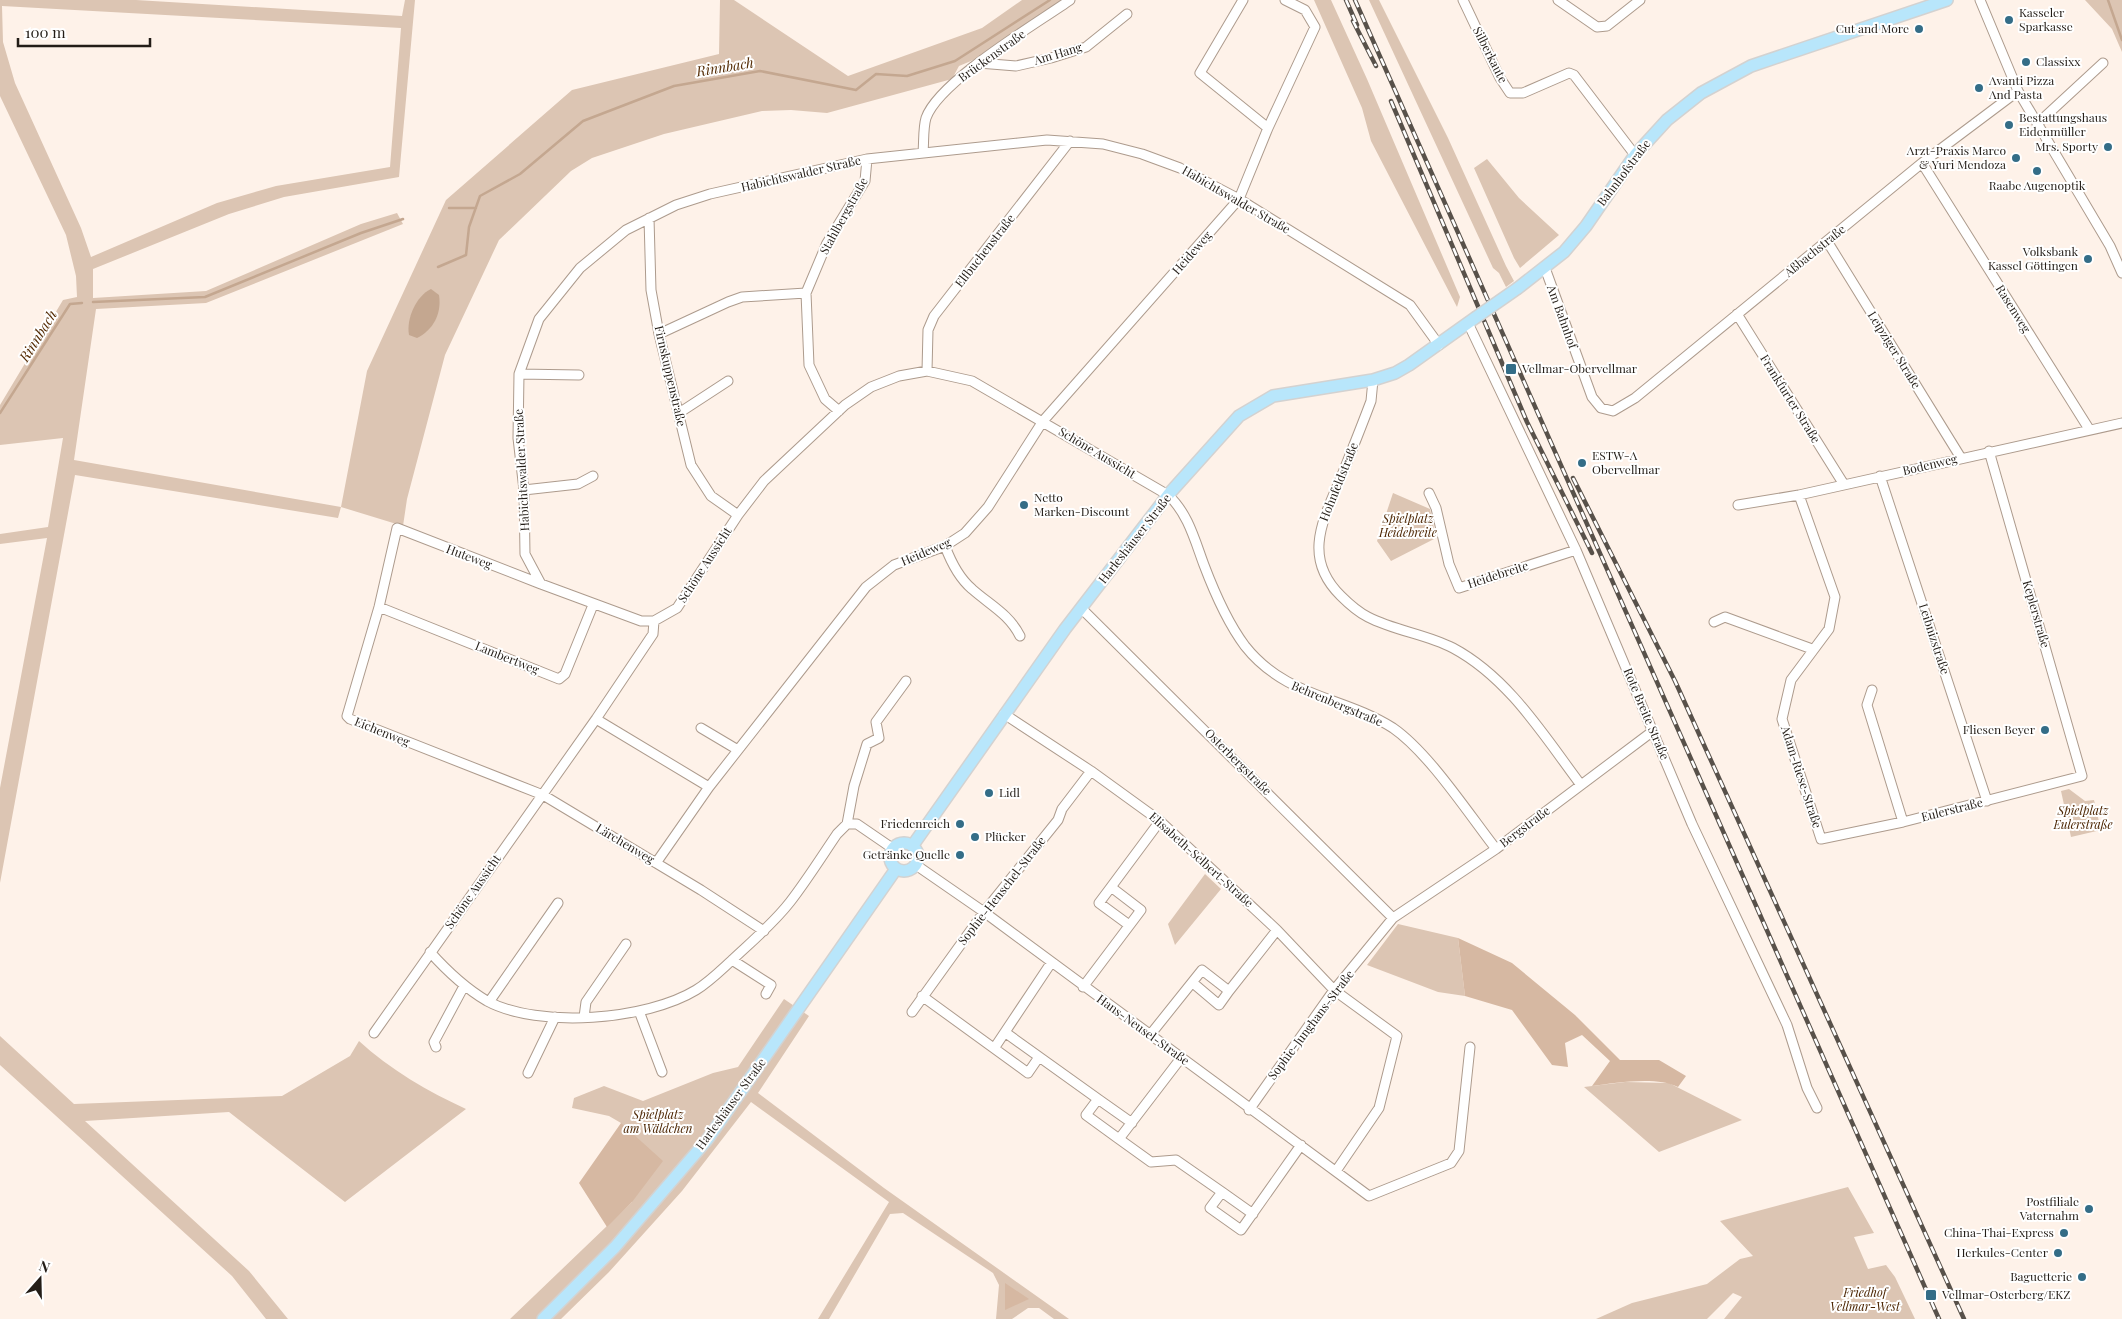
<svg xmlns="http://www.w3.org/2000/svg" width="2122" height="1319" font-family="'Playfair Display',serif">
  <style>
    .green { fill: #dcc5b3; fill-rule: evenodd }
    .forest { fill: #d6b8a2 }
    .water { fill: #c4a790 }
    .lines { fill: none; stroke-linecap: round; stroke-linejoin: round }
    .stream { stroke: #c4a790; stroke-width: 2.5 }
    .minor-casing { stroke: #ad9b8d; stroke-width: 11 }
    .major-casing { stroke: #d3d2d1; stroke-width: 14 }
    .minor { stroke: #fff; stroke-width: 9 }
    .major { stroke: #b8e6fb; stroke-width: 11 }
    .rail-casing { stroke: #58514a; stroke-width: 4.5 }
    .rail { stroke: #fff; stroke-width: 2.5; stroke-dasharray: 8; stroke-linecap: butt }
    .major-bridge-casing { stroke: #d3d2d1; stroke-width: 14; stroke-linecap: butt }
    .major-bridge { stroke: #b8e6fb; stroke-width: 11 }
    .poi-dot { fill: #346d87; stroke: #fff; stroke-width: 2 }
    .labels { text-anchor: middle; stroke-width: 4; stroke-linejoin: round; paint-order: stroke }
    .poi-label { font-size: 12px; fill: #231d17; stroke: #fff; text-anchor: end }
    .street-label { font-size: 12px; fill: #231d17; stroke: #fff }
    .park-label { font-size: 12px; font-style: italic; fill: #4b2400; stroke: #fff }
    .water-label { font-size: 14px; font-style: italic; fill: #552d06; stroke: #fff }
  </style>
  <rect width="100%" height="100%" fill="#fef2e9"/>
  <!-- green -->
  <path class="green" d="M0 0H136L402 16 405 0H415L399 177 284 197 229 214 93 269V298L206 291 361 224 397 213 403 224 206 303 96 309 74 460 341 507 367 371 446 200 572 90 719 54 720 0H734L848 76 982 28 1022 0H1062L978 58 959 66 952 79 827 113 791 110 762 111 664 134 592 158 571 171 499 240 445 355 407 499 403 526 341 507 338 518 75 475 0 883V788L47 538 0 544V534L48 527 63 438 0 445V405L63 300 77 297 76 276 66 235 0 96ZM2 6 401 28 390 167 276 186 217 203 91 257 81 228 15 83 3 42Z
    M1314 0H1331L1367 79 1460 297 1457 307 1371 141 1362 108Z
    M1369 0H1379L1448 138 1506 266 1514 281 1506 287 1499 273 1493 268Z
    M2085 0H2122V52L2112 29Z
    M1487 159 1519 198 1559 235 1520 268 1514 258 1474 168Z
    M1393 493 1430 509 1436 538 1391 561 1377 541Z
    M2069 789 2085 801 2094 800 2101 830 2071 837 2061 791Z
    M1205 874 1221 889 1175 945 1168 924Z
    M1398 924 1458 938 1465 996 1438 992 1367 965Z
    M784 999 809 1016 758 1093 884 1188 1069 1319H1054L1039 1308H1028L1012 1319H996L999 1285 993 1273 903 1213 890 1214 829 1319H818L889 1202 751 1102 682 1191 609 1272 561 1319H510L632 1202 621 1123 609 1116 572 1108 574 1098 604 1086 643 1101 713 1073 738 1067Z
    M0 1036 74 1104 282 1096 350 1056 359 1041C389 1069 429 1092 466 1109L345 1202 229 1112 85 1121 249 1271 288 1319H266L232 1276 0 1065Z
    M1625 1082 1669 1083 1742 1120 1659 1152 1584 1087Z
    M1848 1187 1874 1233 1854 1237 1868 1269 1886 1265 1895 1277 1915 1319H1724L1742 1297 1733 1293 1707 1319H1596L1632 1303 1707 1284 1740 1259 1753 1256 1720 1221Z"/>
  <!-- forest -->
  <path class="forest" d="M1458 938 1512 963 1575 1015 1620 1060H1659L1686 1076 1678 1087C1656 1076 1616 1083 1592 1086L1610 1061 1582 1035 1565 1043 1568 1067 1552 1065 1512 1010 1465 996Z
    M621 1123 663 1161 632 1202 607 1227 579 1183Z
    M1005 1283 1029 1299 1005 1310Z"/>
  <!-- water -->
  <path class="water" d="M431 289 439 295C442 314 433 330 417 338L409 335C406 319 416 296 431 289Z"/>
  <g class="lines">
    <!-- stream -->
    <path class="stream" d="M2108 0 2122 40
      M449 208H476
      M438 267 466 255 469 227 480 196 520 174 583 121 674 86 760 71 856 90 876 74 907 76 955 61 1050 0
      M93 302 205 297 361 233 403 219
      M0 413 70 304 82 303"/>
    <defs>
      <path id="minor" d="M1243 0 1200 73 1268 128
        M1463 0 1500 78 1510 93H1523L1569 73 1574 75 1635 155
        M1558 0 1597 27 1607 26 1640 0
        M1980 0 2018 91 2110 246 2122 273
        M979 63 1016 66 1051 58 1086 47 1127 14
        M2037 124 2103 63
        M923 152C924 142 923 128 926 118 939 81 1036 24 1070 0
        M1922 163 2089 429
        M649 218 651 290 659 334 691 465 711 496 738 515
        M1827 241 1961 458
        M1545 268 1592 397 1601 408 1613 411 1635 398 1922 163 2018 91
        M1737 314 1843 483
        M1468 323 1576 550 1692 824 1787 1025 1807 1088 1817 1108
        M659 334 728 302 742 297 806 293
        M1439 345 1410 305 1239 199 1180 168 1142 154 1103 144 1047 140 867 159 710 194 676 205 626 230 580 268 539 319 519 374 518 438 524 490 525 554 541 584 641 621H654L677 608 738 515 764 481 845 405 871 387 899 376 927 371 972 381 1168 495C1188 513 1195 541 1204 565 1215 594 1227 622 1245 646 1286 698 1343 696 1393 728 1429 753 1468 813 1496 849
        M927 371 928 330 934 316 1070 141
        M519 374 579 375
        M1373 380 1371 401C1362 425 1352 450 1342 475 1324 518 1301 557 1341 596 1349 604 1358 612 1368 617 1395 631 1426 634 1453 648 1509 678 1544 736 1581 785
        M839 411 825 399 809 365 806 293 827 243 865 181 867 159
        M679 413 728 381
        M1880 476 1987 801
        M524 490 578 484 593 476
        M1429 493 1436 508 1449 564 1459 588 1576 550
        M1799 495 1835 597 1829 629 1791 680 1782 719 1821 839 1903 822 2082 776 1989 451
        M1738 505 1799 495 2122 423
        M945 546C951 562 959 578 972 589 990 605 1009 614 1020 636
        M541 584 397 528 379 607 347 716 350 719 543 795 701 890 764 931
        M379 607 559 679 565 674 593 605
        M1081 608 1393 918
        M1714 622 1725 617 1812 649
        M1872 690 1867 705 1903 822
        M1004 714 1091 771 1160 821 1277 930 1334 990 1397 1036 1379 1108 1336 1171
        M596 719 709 787
        M701 728 738 750
        M847 824 854 786 867 744 879 738 876 722 906 681
        M656 863 709 787 866 587 894 565 945 546 965 533 988 507 1043 421 1239 199 1268 128 1315 27 1305 10 1285 0
        M916 865 984 912 1369 1196 1451 1163 1459 1151 1470 1047
        M1111 887 1099 903 1129 925
        M430 952C447 971 465 988 487 1001 539 1029 647 1020 696 990 709 982 720 971 731 961 751 942 773 924 790 902 807 880 822 856 837 834L847 824H857L892 848
        M732 960 771 985 766 994
        M1193 983 1219 1005 1229 991
        M1083 987 1141 910 1111 887 1160 821
        M922 996 1028 1073 1039 1057
        M489 1002 558 903
        M639 1011 662 1072
        M912 1012 984 912 1058 820 1062 809 1091 771
        M584 1017 586 1002 626 944
        M374 1033 596 719 653 634 654 621
        M1006 1033 1098 1099 1086 1115 1119 1139 1181 1058
        M1150 1035 1202 970 1229 991 1277 930
        M436 1047 434 1042 464 986
        M995 1047 1051 963
        M528 1073 555 1017
        M1098 1099 1132 1123
        M1249 1110 1334 990 1393 918 1496 849 1653 731
        M1119 1139 1151 1162 1176 1160 1222 1192 1210 1208 1241 1230 1301 1145
        M1222 1192 1253 1214"/>
      <path id="major" d="M1518 288 1564 252 1586 226 1635 155 1667 120 1701 93 1751 66 1947 0
        M890 857a14 14 0 1 1 28 0a14 14 0 1 1-28 0Z
        M913 845 1065 629 1168 495 1239 416 1273 396 1373 380 1395 373 1409 365 1475 318
        M543 1319 615 1247 707 1140 896 869"/>
    </defs>
    <!-- minor casing -->
    <use href="#minor" class="minor-casing"/>
    <!-- major casing -->
    <use href="#major" class="major-casing"/>
    <!-- minor -->
    <use href="#minor" class="minor"/>
    <!-- major -->
    <use href="#major" class="major"/>
    <defs>
      <path id="rail" d="M1346 0 1357 25
        M1355 0 1939 1319
        M1353 21 1376 66
        M1391 101 1527 422 1592 553
        M1573 478 1675 681 1964 1319"/>
    </defs>
    <!-- rail casing -->
    <use href="#rail" class="rail-casing"/>
    <!-- rail -->
    <use href="#rail" class="rail"/>
    <defs>
      <path id="major-bridge" d="M1475 318 1518 288"/>
    </defs>
    <!-- major-bridge casing -->
    <use href="#major-bridge" class="major-bridge-casing"/>
    <!-- major-bridge -->
    <use href="#major-bridge" class="major-bridge"/>
  </g>
  <!-- markers -->
  <g class="poi-dot">
    <circle cx="2009" cy="20" r="5"/>
    <circle cx="1919" cy="29" r="5"/>
    <circle cx="2026" cy="62" r="5"/>
    <circle cx="1979" cy="88" r="5"/>
    <circle cx="2009" cy="125" r="5"/>
    <circle cx="2108" cy="147" r="5"/>
    <circle cx="2016" cy="158" r="5"/>
    <circle cx="2037" cy="171" r="5"/>
    <circle cx="2088" cy="259" r="5"/>
    <rect x="1505" y="363" width="12" height="12" rx="2.5"/>
    <circle cx="1582" cy="463" r="5"/>
    <circle cx="1024" cy="505" r="5"/>
    <circle cx="2045" cy="730" r="5"/>
    <circle cx="989" cy="793" r="5"/>
    <circle cx="960" cy="824" r="5"/>
    <circle cx="975" cy="837" r="5"/>
    <circle cx="960" cy="855" r="5"/>
    <circle cx="2089" cy="1209" r="5"/>
    <circle cx="2064" cy="1233" r="5"/>
    <circle cx="2058" cy="1253" r="5"/>
    <circle cx="2082" cy="1277" r="5"/>
    <rect x="1925" y="1289" width="12" height="12" rx="2.5"/>
  </g>
  <g class="labels">
    <!-- poi labels -->
    <g class="poi-label">
      <text x="2019" y="17" text-anchor="start">Kasseler<tspan x="2019" dy="14">Sparkasse</tspan></text>
      <text x="1909" y="33">Cut and More</text>
      <text x="2036" y="66" text-anchor="start">Classixx</text>
      <text x="1989" y="85" text-anchor="start">Avanti Pizza<tspan x="1989" dy="14">And Pasta</tspan></text>
      <text x="2019" y="122" text-anchor="start">Bestattungshaus<tspan x="2019" dy="14">Eidenmüller</tspan></text>
      <text x="2098" y="151">Mrs. Sporty</text>
      <text x="2006" y="155">Arzt-Praxis Marco<tspan x="2006" dy="14">&amp; Yuri Mendoza</tspan></text>
      <text x="2037" y="190" text-anchor="middle">Raabe Augenoptik</text>
      <text x="2078" y="256">Volksbank<tspan x="2078" dy="14">Kassel Göttingen</tspan></text>
      <text x="1522" y="373" text-anchor="start">Vellmar-Obervellmar</text>
      <text x="1592" y="460" text-anchor="start">ESTW-A<tspan x="1592" dy="14">Obervellmar</tspan></text>
      <text x="1034" y="502" text-anchor="start">Netto<tspan x="1034" dy="14">Marken-Discount</tspan></text>
      <text x="2035" y="734">Fliesen Beyer</text>
      <text x="999" y="797" text-anchor="start">Lidl</text>
      <text x="950" y="828">Friedenreich</text>
      <text x="985" y="841" text-anchor="start">Plücker</text>
      <text x="950" y="859">Getränke Quelle</text>
      <text x="2079" y="1206">Postfiliale<tspan x="2079" dy="14">Vaternahm</tspan></text>
      <text x="2054" y="1237">China-Thai-Express</text>
      <text x="2048" y="1257">Herkules-Center</text>
      <text x="2072" y="1281">Baguetterie</text>
      <text x="1942" y="1299" text-anchor="start">Vellmar-Osterberg/EKZ</text>
    </g>
    <!-- street labels -->
    <g class="street-label">
      <text transform="translate(1058 54) rotate(-17)" y="4">Am Hang</text>
      <text transform="translate(1490 55) rotate(63)" y="4">Silberkaute</text>
      <text transform="translate(992 56) rotate(-36)" y="4">Brückenstraße</text>
      <text transform="translate(1624 173) rotate(-53)" y="4">Bahnhofstraße</text>
      <text transform="translate(801 174) rotate(-13)" y="4">Habichtswalder Straße</text>
      <text transform="translate(1236 200) rotate(30)" y="4">Habichtswalder Straße</text>
      <text transform="translate(844 216) rotate(-61)" y="4">Stahlbergstraße</text>
      <text transform="translate(985 251) rotate(-52)" y="4">Elfbuchenstraße</text>
      <text transform="translate(1815 251) rotate(-39)" y="4">Aßbachstraße</text>
      <text transform="translate(1192 253) rotate(-49)" y="4">Heideweg</text>
      <text transform="translate(2013 309) rotate(58)" y="4">Rasenweg</text>
      <text transform="translate(1562 317) rotate(70)" y="4">Am Bahnhof</text>
      <text transform="translate(1894 350) rotate(58)" y="4">Leipziger Straße</text>
      <text transform="translate(670 376) rotate(77)" y="4">Firnskuppenstraße</text>
      <text transform="translate(1790 399) rotate(58)" y="4">Frankfurter Straße</text>
      <text transform="translate(1097 453) rotate(31)" y="4">Schöne Aussicht</text>
      <text transform="translate(1930 465) rotate(-13)" y="4">Bodenweg</text>
      <text transform="translate(522 470) rotate(-93)" y="4">Habichtswalder Straße</text>
      <text transform="translate(1339 482) rotate(-68)" y="4">Hohnfeldstraße</text>
      <text transform="translate(1135 539) rotate(-52)" y="4">Harleshäuser Straße</text>
      <text transform="translate(926 552) rotate(-23)" y="4">Heideweg</text>
      <text transform="translate(469 557) rotate(21)" y="4">Huteweg</text>
      <text transform="translate(705 565) rotate(-57)" y="4">Schöne Aussicht</text>
      <text transform="translate(1498 575) rotate(-18)" y="4">Heidebreite</text>
      <text transform="translate(2036 614) rotate(74)" y="4">Keplerstraße</text>
      <text transform="translate(1934 639) rotate(72)" y="4">Leibnizstraße</text>
      <text transform="translate(507 658) rotate(22)" y="4">Lambertweg</text>
      <text transform="translate(1337 704) rotate(23)" y="4">Behrenbergstraße</text>
      <text transform="translate(1646 714) rotate(67)" y="4">Rote Breite Straße</text>
      <text transform="translate(382 732) rotate(22)" y="4">Eichenweg</text>
      <text transform="translate(1238 762) rotate(45)" y="4">Osterbergstraße</text>
      <text transform="translate(1801 777) rotate(72)" y="4">Adam-Riese-Straße</text>
      <text transform="translate(1952 810) rotate(-14)" y="4">Eulerstraße</text>
      <text transform="translate(1525 827) rotate(-37)" y="4">Bergstraße</text>
      <text transform="translate(625 844) rotate(31)" y="4">Lärchenweg</text>
      <text transform="translate(1201 860) rotate(42)" y="4">Elisabeth-Selbert-Straße</text>
      <text transform="translate(1002 891) rotate(-52)" y="4">Sophie-Henschel-Straße</text>
      <text transform="translate(473 892) rotate(-55)" y="4">Schöne Aussicht</text>
      <text transform="translate(1311 1025) rotate(-53)" y="4">Sophie-Junghans-Straße</text>
      <text transform="translate(1143 1030) rotate(36)" y="4">Hans-Neusel-Straße</text>
      <text transform="translate(731 1104) rotate(-54)" y="4">Harleshäuser Straße</text>
    </g>
    <!-- park labels -->
    <g class="park-label">
      <text x="1408" y="523">Spielplatz<tspan x="1408" dy="14">Heidebreite</tspan></text>
      <text x="2083" y="815">Spielplatz<tspan x="2083" dy="14">Eulerstraße</tspan></text>
      <text x="658" y="1119">Spielplatz<tspan x="658" dy="14">am Wäldchen</tspan></text>
      <text x="1865" y="1297">Friedhof<tspan x="1865" dy="14">Vellmar-West</tspan></text>
    </g>
    <!-- water labels -->
    <g class="water-label">
      <text transform="translate(725 67) rotate(-9)" y="5">Rinnbach</text>
      <text transform="translate(38 336) rotate(-58)" y="5">Rinnbach</text>
    </g>
  </g>
  <!-- north arrow -->
  <g transform="translate(40 1279) rotate(20)" stroke="#ffffff" stroke-width="4" paint-order="stroke">
  <path d="M0-4L9 19L0 12L-9 19Z" fill="#231d17"/>
  <text y="-8" font-size="14" font-weight="bold" text-anchor="middle" fill="#231d17">N</text>
  </g>
  <!-- scale -->
  <path d="M18 38v8h132v-8" fill="none" stroke="#231d17" stroke-width="2.5"/>
  <text x="25" y="38" font-size="15" fill="#231d17" stroke="#ffffff" stroke-width="4" paint-order="stroke">100 m</text>
</svg>
